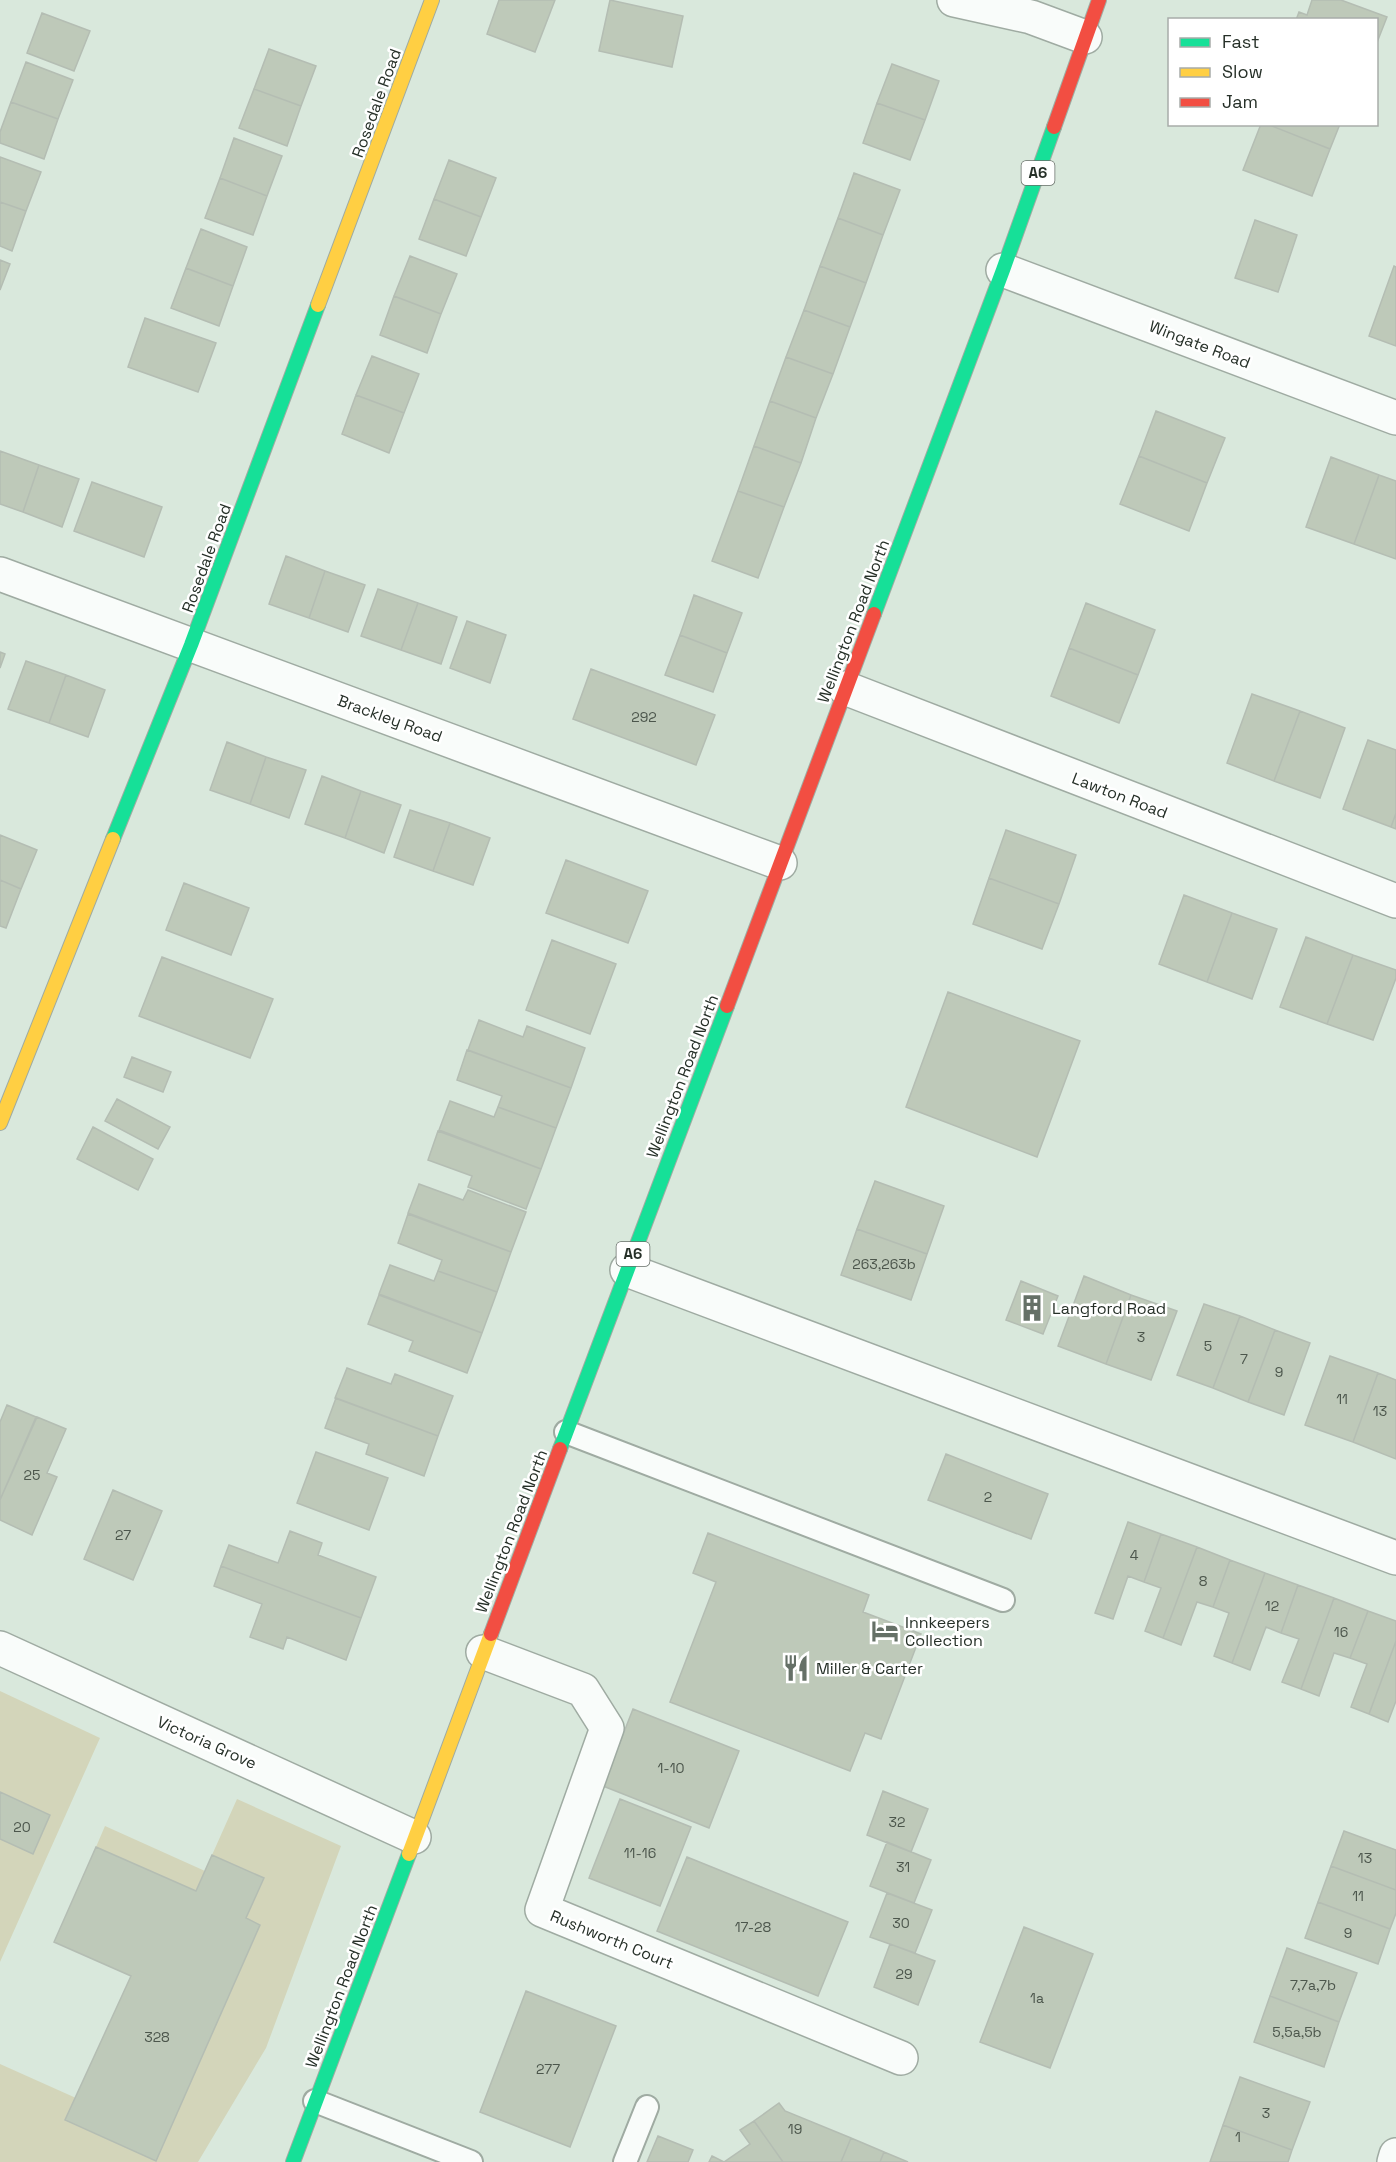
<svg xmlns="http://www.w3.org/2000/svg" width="1396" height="2162" font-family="'Space Grotesk',sans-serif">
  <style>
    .green { fill: #d3d5ba }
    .building { fill: #bec9b9; stroke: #b4bdb3; stroke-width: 1.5 }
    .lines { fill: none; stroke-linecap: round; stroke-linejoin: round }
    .lane-casing { stroke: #9faba2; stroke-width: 26 }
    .street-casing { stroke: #9faba2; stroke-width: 36 }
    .fast-casing { stroke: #9faba2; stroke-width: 16 }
    .slow-casing { stroke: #9faba2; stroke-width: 16 }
    .jam-casing { stroke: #9faba2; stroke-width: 16 }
    .lane { stroke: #f9fcfa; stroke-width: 22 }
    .street { stroke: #f9fcfa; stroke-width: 33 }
    .fast { stroke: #16e098; stroke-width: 14 }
    .slow { stroke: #ffcf43; stroke-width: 14 }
    .jam { stroke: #f24e42; stroke-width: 14 }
    .labels { text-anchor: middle; stroke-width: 5; stroke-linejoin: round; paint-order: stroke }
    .number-label { font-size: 14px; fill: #4c564c }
    .shield { fill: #fff; stroke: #676e68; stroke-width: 1.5 }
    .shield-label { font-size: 15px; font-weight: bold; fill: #263028 }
    .street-label { font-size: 16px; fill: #263028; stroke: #fff }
    .poi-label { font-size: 16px; fill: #263028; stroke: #fff; text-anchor: start }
  </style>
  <rect width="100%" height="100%" fill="#d9e8dc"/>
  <!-- green -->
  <path class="green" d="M0 1691 100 1738 0 1962V1839L33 1853 50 1815 0 1792Z
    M237 1799 341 1846 266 2048 198 2162H0V2064L76 2098 156 2160 260 1925 246 1918 264 1878 212 1855Z
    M105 1826 205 1871 196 1891 96 1847Z"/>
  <!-- building -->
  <path class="building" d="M499 0H555L535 52 487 34Z
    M610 0 683 16 672 67 599 51Z
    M1312 0H1341L1387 17 1376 45V20H1296L1299 12 1307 15Z
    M42 13 90 31 74 71 27 53Z
    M269 49 316 66 301 106 254 89Z
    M26 62 73 80 58 119 11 102Z
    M892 64 939 81 925 120 877 103Z
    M254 89 301 106 287 146 239 128Z
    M11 102 58 119 44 159 0 143V132Z
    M877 103 925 120 910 160 863 143Z
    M1261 124H1267L1330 149 1312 196 1243 170Z
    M1267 124H1340L1330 149Z
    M234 138 282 156 267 196 220 178Z
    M0 157 41 172 26 211 0 202Z
    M449 160 496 178 481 217 434 199Z
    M854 173 900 190 883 235 838 218Z
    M220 178 267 196 253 235 205 218Z
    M434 199 481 217 466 256 419 239Z
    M0 202 26 211 12 251 0 246Z
    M838 218 883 235 866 283 820 266Z
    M1255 220 1297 235 1278 292 1235 278Z
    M201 229 247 247 233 286 186 268Z
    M410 256 457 274 441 314 394 296Z
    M0 260 10 264 0 290Z
    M820 266 866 283 850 327 804 310Z
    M1394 266 1396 267V346L1369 336Z
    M186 268 233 286 219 326 171 308Z
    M394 296 441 314 427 353 380 335Z
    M804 310 850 327 833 374 786 357Z
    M145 318 216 343 198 392 128 367Z
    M372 356 419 374 404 413 356 395Z
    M786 357 833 374 816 418 770 401Z
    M356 395 404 413 389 453 342 434Z
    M770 401 816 418 801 463 754 446Z
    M1156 411 1225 438 1207 483 1139 456Z
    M754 446 801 463 784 507 738 491Z
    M0 451 39 465 23 512 0 504Z
    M1139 456 1207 483 1189 531 1120 504Z
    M1331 457 1379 475 1354 544 1306 527Z
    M39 465 79 479 62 527 23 512Z
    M1379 475 1396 481V559L1354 544Z
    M92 482 162 507 144 557 74 531Z
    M738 491 784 507 758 578 712 561Z
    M286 556 325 571 309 618 269 604Z
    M325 571 365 585 348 632 309 618Z
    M378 589 418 603 401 650 361 636Z
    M694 595 742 613 727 653 680 635Z
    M418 603 457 617 441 664 401 650Z
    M1086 603 1155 630 1138 675 1069 648Z
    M467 621 506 635 490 683 450 668Z
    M680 635 727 653 713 692 665 675Z
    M1069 648 1138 675 1119 723 1051 696Z
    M0 652 5 654 0 668Z
    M26 661 66 675 49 723 8 709Z
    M591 669 715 715 696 765 573 719Z
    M66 675 105 690 88 737 49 723Z
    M1252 694 1300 711 1274 781 1227 763Z
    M1300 711 1345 728 1320 798 1274 781Z
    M1368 740 1396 750V813L1391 827 1343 809Z
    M227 742 266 757 250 804 210 790Z
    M266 757 306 770 289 818 250 804Z
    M322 776 361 791 345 838 305 824Z
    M361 791 401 805 384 853 345 838Z
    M410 810 450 823 433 871 394 857Z
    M1396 813V829L1391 827Z
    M450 823 490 838 473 885 433 871Z
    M1006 830 1076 855 1059 904 989 878Z
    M0 835 37 850 21 889 0 880Z
    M566 860 648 891 628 943 546 913Z
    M989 878 1059 904 1042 949 973 924Z
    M0 880 21 889 6 928 0 926Z
    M184 883 249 908 231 955 166 930Z
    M1184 895 1232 913 1207 982 1159 964Z
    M1232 913 1277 929 1252 999 1207 982Z
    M1306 937 1353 955 1327 1024 1280 1007Z
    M552 940 616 964 590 1034 526 1010Z
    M1353 955 1396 970V978L1373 1040 1327 1024Z
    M162 957 273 999 250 1058 139 1016Z
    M948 992 1080 1041 1037 1157 906 1107Z
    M479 1020 523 1037 527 1026 585 1048 571 1088 468 1050Z
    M467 1050 571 1088 556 1128 498 1107 502 1096 457 1080Z
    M132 1057 171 1072 163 1092 124 1077Z
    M117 1099 170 1127 158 1149 105 1121Z
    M450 1101 494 1117 498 1107 556 1128 541 1169 439 1130Z
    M93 1127 153 1159 138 1190 77 1159Z
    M438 1131 541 1169 526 1209 468 1187 472 1176 428 1160Z
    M875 1181 944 1206 927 1254 857 1229Z
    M419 1184 463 1200 468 1190 526 1212 511 1252 408 1213Z
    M408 1214 511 1252 497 1292 438 1271 442 1260 398 1243Z
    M857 1229 927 1254 911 1300 841 1275Z
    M390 1265 434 1281 438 1271 497 1292 482 1333 379 1294Z
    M1084 1276 1131 1295 1106 1364 1058 1346Z
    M1021 1281 1058 1296 1043 1334 1006 1320Z
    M379 1295 482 1333 467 1373 409 1351 413 1341 368 1324Z
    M1131 1295 1177 1311 1151 1380 1106 1364Z
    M1204 1304 1240 1316 1213 1388 1177 1375Z
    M1240 1316 1275 1330 1248 1402 1213 1388Z
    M1275 1330 1310 1343 1284 1415 1248 1402Z
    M1330 1356 1378 1373 1353 1442 1305 1425Z
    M347 1368 391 1384 395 1374 453 1396 438 1436 335 1398Z
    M1378 1373 1396 1380V1459L1353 1442Z
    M336 1398 438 1436 424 1476 366 1454 369 1444 325 1428Z
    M7 1405 36 1417 0 1500V1422Z
    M37 1417 66 1429 47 1473 57 1477 32 1535 0 1520V1500Z
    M316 1452 388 1478 369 1530 297 1503Z
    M946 1454 1048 1494 1031 1539 928 1500Z
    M113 1490 162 1511 133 1580 84 1559Z
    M1128 1522 1161 1534 1144 1582 1128 1576 1113 1619 1095 1613Z
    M290 1531 322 1543 318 1555 376 1577 361 1618 221 1566 229 1545 278 1563Z
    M708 1533 869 1595 863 1612 921 1634 881 1739 865 1733 850 1771 670 1702 716 1582 693 1573Z
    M1161 1534 1197 1547 1163 1638 1145 1631 1161 1588 1144 1582Z
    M1197 1547 1230 1560 1213 1607 1197 1602 1181 1645 1163 1638Z
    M1230 1560 1265 1573 1232 1663 1214 1656 1229 1613 1213 1607Z
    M221 1566 361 1618 346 1660 287 1637 283 1649 250 1637 262 1604 214 1586Z
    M1265 1573 1298 1585 1281 1633 1266 1627 1250 1670 1232 1663Z
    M1298 1585 1334 1598 1301 1689 1282 1682 1299 1639 1281 1633Z
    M1334 1598 1368 1611 1350 1658 1334 1653 1319 1696 1301 1689Z
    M1368 1611 1396 1621V1641L1369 1714 1351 1707 1367 1664 1350 1658Z
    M1396 1641V1701L1388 1722 1369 1714Z
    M633 1709 739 1751 709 1828 603 1786Z
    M883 1791 928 1809 911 1852 867 1835Z
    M0 1792 50 1815 33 1854 0 1839Z
    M620 1799 691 1827 660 1906 589 1878Z
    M1344 1831 1396 1850V1890L1331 1866Z
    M887 1842 931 1860 914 1903 870 1886Z
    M96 1847 196 1891 212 1855 264 1878 246 1918 260 1925 156 2161 65 2120 131 1976 54 1942Z
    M687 1857 848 1922 818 1996 657 1931Z
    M1331 1866 1396 1890V1913L1390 1929 1318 1902Z
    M887 1893 932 1910 915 1953 870 1937Z
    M1318 1902 1390 1929 1378 1964 1305 1938Z
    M1024 1927 1093 1954 1050 2068 980 2042Z
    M890 1944 935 1961 918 2005 874 1987Z
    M1287 1948 1357 1973 1339 2022 1270 1996Z
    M526 1991 616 2026 570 2147 480 2112Z
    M1270 1996 1339 2022 1324 2067 1254 2042Z
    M1240 2077 1310 2102 1292 2150 1223 2125Z
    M779 2103 785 2111 851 2138 841 2162H783L754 2121Z
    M754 2121 783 2162H724L750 2144 740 2130Z
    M1223 2125 1292 2150 1288 2162H1210Z
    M658 2136 693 2150 688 2162H647Z
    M851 2138 884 2152 880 2162H841Z
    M884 2152 908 2162H880Z
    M712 2156 724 2162H725H709Z"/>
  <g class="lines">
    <defs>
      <path id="lane" d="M566 1432 1003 1600
        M315 2101 471 2162
        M625 2162 647 2107"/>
      <path id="street" d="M954 0 1031 17 1085 37
        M1003 270 1396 418
        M0 574 780 863
        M845 688 1396 901
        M627 1270 1396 1558
        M0 1648 414 1837
        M483 1652 583 1690 607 1728 542 1910 901 2058
        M1394 2162 1396 2155"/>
      <path id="fast" d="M874 614 1003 270 1054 127
        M113 839 191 645 318 305
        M560 1449 727 1006
        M293 2162 409 1854"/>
      <path id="slow" d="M318 305 432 0
        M0 1123 113 839
        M409 1854 491 1634"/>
      <path id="jam" d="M1054 127 1099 0
        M727 1006 874 614
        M491 1634 560 1449"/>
    </defs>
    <!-- lane casing -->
    <use href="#lane" class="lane-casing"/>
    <!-- street casing -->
    <use href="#street" class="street-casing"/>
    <!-- fast casing -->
    <use href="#fast" class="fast-casing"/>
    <!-- slow casing -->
    <use href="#slow" class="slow-casing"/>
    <!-- jam casing -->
    <use href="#jam" class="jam-casing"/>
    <!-- lane -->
    <use href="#lane" class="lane"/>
    <!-- street -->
    <use href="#street" class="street"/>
    <!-- fast -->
    <use href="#fast" class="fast"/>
    <!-- slow -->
    <use href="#slow" class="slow"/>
    <!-- jam -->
    <use href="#jam" class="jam"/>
  </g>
  <!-- icons -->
  <defs>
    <symbol id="building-bare" viewBox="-9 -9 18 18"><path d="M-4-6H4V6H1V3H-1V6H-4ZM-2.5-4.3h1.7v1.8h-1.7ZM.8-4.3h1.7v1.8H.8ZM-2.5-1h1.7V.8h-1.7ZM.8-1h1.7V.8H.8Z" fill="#657067" stroke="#fff" stroke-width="2.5" paint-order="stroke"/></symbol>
    <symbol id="hotel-bare" viewBox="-9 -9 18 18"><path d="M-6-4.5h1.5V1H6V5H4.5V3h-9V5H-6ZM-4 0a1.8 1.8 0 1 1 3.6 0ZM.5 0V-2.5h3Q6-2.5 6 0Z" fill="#657067" stroke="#fff" stroke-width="2.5" paint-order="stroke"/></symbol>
    <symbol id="restaurant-bare" viewBox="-9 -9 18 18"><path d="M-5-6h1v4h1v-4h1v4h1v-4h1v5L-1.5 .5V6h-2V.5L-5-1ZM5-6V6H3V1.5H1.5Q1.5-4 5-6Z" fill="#657067" stroke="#fff" stroke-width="2.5" paint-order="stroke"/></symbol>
  </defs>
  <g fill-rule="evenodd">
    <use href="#building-bare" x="1013" y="1289" width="38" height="38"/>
    <use href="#hotel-bare" x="866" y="1612" width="38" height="38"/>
    <use href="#restaurant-bare" x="777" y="1649" width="38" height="38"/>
  </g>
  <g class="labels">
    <!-- number labels -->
    <g class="number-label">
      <text x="644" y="722">292</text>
      <text x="884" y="1269">263,263b</text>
      <text x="1141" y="1342">3</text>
      <text x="1208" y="1351">5</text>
      <text x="1244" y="1364">7</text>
      <text x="1279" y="1377">9</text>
      <text x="1342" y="1404">11</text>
      <text x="1380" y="1416">13</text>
      <text x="32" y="1480">25</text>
      <text x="988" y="1502">2</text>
      <text x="123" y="1540">27</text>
      <text x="1134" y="1560">4</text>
      <text x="1203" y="1586">8</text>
      <text x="1272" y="1611">12</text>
      <text x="1341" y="1637">16</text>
      <text x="671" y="1773">1-10</text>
      <text x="897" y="1827">32</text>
      <text x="22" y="1832">20</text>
      <text x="640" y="1858">11-16</text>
      <text x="1365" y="1863">13</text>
      <text x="903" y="1872">31</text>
      <text x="1358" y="1901">11</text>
      <text x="901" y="1928">30</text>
      <text x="753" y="1932">17-28</text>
      <text x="1348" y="1938">9</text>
      <text x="904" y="1979">29</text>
      <text x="1313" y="1990">7,7a,7b</text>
      <text x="1037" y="2003">1a</text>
      <text x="1297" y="2037">5,5a,5b</text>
      <text x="157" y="2042">328</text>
      <text x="548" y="2074">277</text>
      <text x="1266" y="2118">3</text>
      <text x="795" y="2134">19</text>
      <text x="1238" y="2142">1</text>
    </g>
    <!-- shield labels -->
    <g class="shield">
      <rect x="1021.5" y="161" width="33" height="24" rx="4.5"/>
      <rect x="616.5" y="1242" width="33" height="24" rx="4.5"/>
    </g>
    <g class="shield-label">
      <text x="1038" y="178">A6</text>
      <text x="633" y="1259">A6</text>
    </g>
    <!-- street labels -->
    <g class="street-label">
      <text transform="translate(376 103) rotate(-70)" y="6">Rosedale Road</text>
      <text transform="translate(1200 344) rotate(21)" y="6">Wingate Road</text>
      <text transform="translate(206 558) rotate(-70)" y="6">Rosedale Road</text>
      <text transform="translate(853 621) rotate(-69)" y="6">Wellington Road North</text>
      <text transform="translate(390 718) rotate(20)" y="6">Brackley Road</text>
      <text transform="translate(1120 795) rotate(21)" y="6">Lawton Road</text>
      <text transform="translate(682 1076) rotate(-69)" y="6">Wellington Road North</text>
      <text transform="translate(511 1531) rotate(-69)" y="6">Wellington Road North</text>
      <text transform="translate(207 1742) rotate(24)" y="6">Victoria Grove</text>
      <text transform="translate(612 1939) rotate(22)" y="6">Rushworth Court</text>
      <text transform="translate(341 1986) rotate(-69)" y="6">Wellington Road North</text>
    </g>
    <!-- poi labels -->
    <g class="poi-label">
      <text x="1052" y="1314">Langford Road</text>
      <text x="905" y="1628">Innkeepers<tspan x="905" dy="18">Collection</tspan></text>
      <text x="816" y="1674">Miller &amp; Carter</text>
    </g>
  </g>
  <!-- legend -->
  <rect x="1168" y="18" width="210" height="108" fill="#ffffff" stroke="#a8aca9" stroke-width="1.5"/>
  <rect x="1180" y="38" width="30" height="9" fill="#16e098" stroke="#a8aca9" stroke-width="1.5"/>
  <text x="1222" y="48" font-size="18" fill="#263028">Fast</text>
  <rect x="1180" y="68" width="30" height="9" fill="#ffcf43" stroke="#a8aca9" stroke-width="1.5"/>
  <text x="1222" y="78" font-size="18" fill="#263028">Slow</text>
  <rect x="1180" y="98" width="30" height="9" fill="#f24e42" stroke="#a8aca9" stroke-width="1.5"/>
  <text x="1222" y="108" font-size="18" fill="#263028">Jam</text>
</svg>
